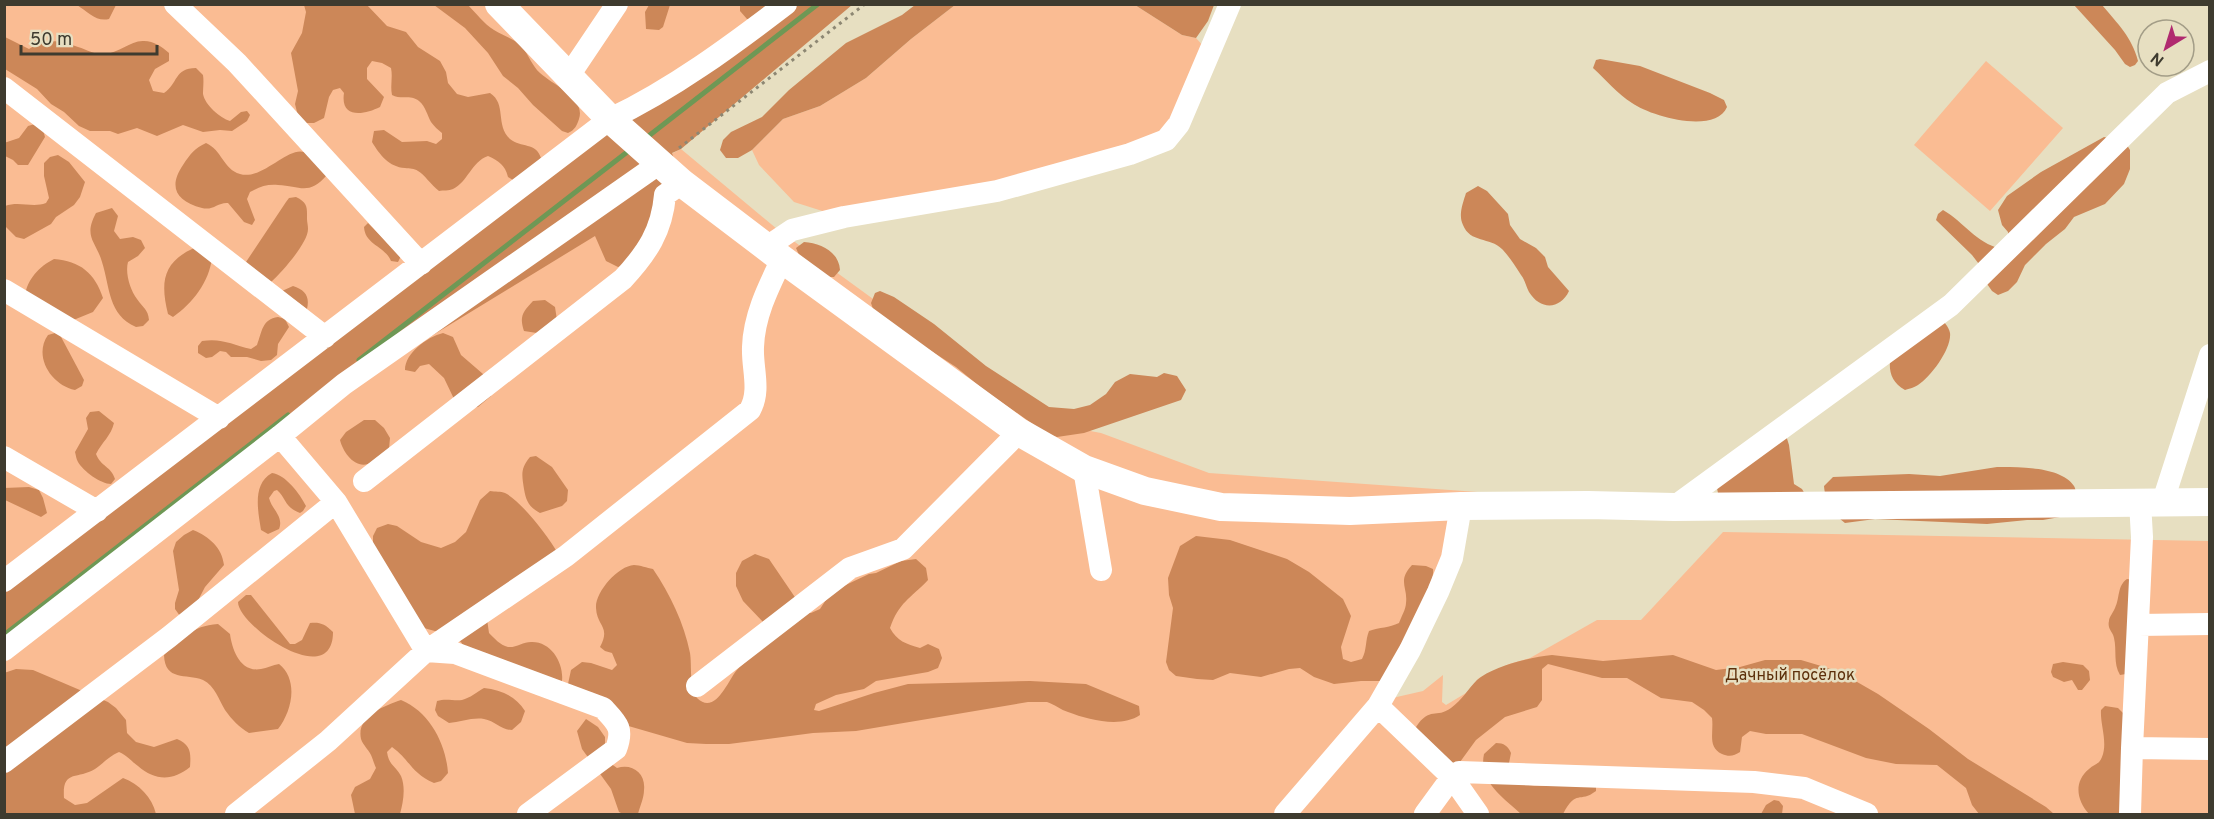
<svg xmlns="http://www.w3.org/2000/svg" width="2214" height="819" font-family="Overpass,sans-serif">
  <style>
    .green { fill: #fabc93 }
    .forest { fill: #cc8758 }
    .lines { fill: none; stroke-linecap: round; stroke-linejoin: round }
    .stream { stroke: #6e9855; stroke-width: 5 }
    .path { stroke: #8d8773; stroke-width: 3; stroke-dasharray: 3 4.5; stroke-linecap: butt }
    .minor { stroke: #fff; stroke-width: 22 }
    .major { stroke: #fff; stroke-width: 28 }
    .labels { text-anchor: middle; stroke-width: 5; stroke-linejoin: round; paint-order: stroke }
    .park-label { font-size: 16px; fill: #5d300b; stroke: #e7dfc1 }
  </style>
  <rect width="100%" height="100%" fill="#e7dfc1"/>
  <!-- green -->
  <path class="green" d="M5 5H786L671 154 681 149 777 229 1042 422 1101 433 1209 473 1492 493 1461 506 1388 699 1423 691 1443 675 1442 702 1446 705 1466 693 1479 678 1509 664 1530 658 1597 620H1641L1723 532 2209 541V814H5Z
    M955 5H1135L1182 35 1196 38 1206 49 1163 138 1023 183 838 216 794 202 759 165 752 150 783 119 820 106 866 78 911 39Z
    M1986 61 2063 128 1990 211 1914 145Z"/>
  <!-- forest -->
  <path class="forest" d="M740 4 777 5 753 19H747L740 11Z
    M77 5 116 4V5L109 19C96 22 88 12 77 5Z
    M304 5H367L387 26 406 32 418 47 440 61 446 72 448 83 457 94 468 97 490 93C507 104 495 125 510 139 521 148 536 142 541 158L516 182 508 177C505 165 499 161 488 156 471 162 468 182 453 189 449 191 443 190 439 191 431 185 424 174 418 171 414 168 410 169 405 168 389 167 380 155 372 142L374 131 384 130 402 142 427 141 436 144 442 139V133C438 130 434 126 431 122 427 115 426 107 419 101 410 94 401 100 392 95 390 85 393 78 391 68L382 63 372 61 367 68V79L384 97 380 107C364 115 340 119 344 93L340 88 333 90 329 97 324 118 314 123H306L298 116 295 104 298 91 291 53 302 33 306 12Z
    M434 5H468C476 13 484 24 494 30 503 36 514 38 522 47 529 55 532 66 540 73 553 85 586 98 579 119 577 125 575 130 568 133L562 131 533 105 518 88 503 76 488 53 465 28Z
    M649 5H670L663 27 659 30 646 29 645 12Z
    M786 5H852L681 149 672 153 682 183 626 265 618 267 606 261 595 236 315 407 5 650V581L612 118Z
    M915 5H955L911 39 866 78 820 106 783 119 752 150 738 158H726L720 150 723 140 731 132 762 117 789 90 846 43 902 15Z
    M1135 5H1214L1208 21 1196 38 1182 35Z
    M2074 5H2102C2117 23 2132 37 2138 61L2135 65 2130 67 2125 64 2115 50Z
    M5 37 29 49C47 38 58 40 78 47 88 50 94 55 105 54 119 53 131 40 144 41 154 41 162 47 169 53V61L155 69 149 80 153 91 164 93C178 84 174 68 196 68L203 75C204 81 203 88 203 94 205 105 220 118 230 121L241 112 247 111 250 115 247 121 232 131 220 130 203 132 183 125 157 136 137 128 118 134 110 131H90L79 126 64 112 51 104 37 89 5 69Z
    M1600 59 1640 66 1710 93 1724 100 1727 107C1715 135 1650 116 1632 103 1618 94 1606 80 1593 68L1596 60Z
    M35 124 43 130 45 137 28 165H18L13 160 5 156 4 143 19 138 28 126Z
    M2104 137 2125 142 2130 150V169L2124 184 2105 204 2074 217 2065 229 2046 244 2025 265 2017 282 2008 291 1998 295 1992 291 1985 281V272L1972 255 1936 220 1938 214 1943 210C1965 223 1975 242 2001 249L2009 242 2008 232 2002 225 1998 210 2007 196 2041 172Z
    M206 143C222 150 223 169 240 174 264 181 291 141 308 154 315 159 321 169 327 175 309 196 300 186 278 185 267 184 259 187 250 192L247 199 255 220 252 225 244 222 228 203C218 202 213 211 202 208 176 201 168 187 183 165 190 154 195 148 206 143Z
    M58 155 69 162 85 182 80 197 74 205 56 217 51 224 24 239 16 237 5 226V206C19 201 33 208 46 203L49 198 44 176V163L50 157Z
    M1478 186 1487 191 1508 214 1510 225 1520 239 1536 248 1545 257 1548 267 1569 291C1560 310 1540 310 1529 292 1526 286 1525 280 1521 275 1516 267 1508 255 1502 249 1490 237 1470 243 1463 225 1458 215 1463 203 1466 193Z
    M296 197C308 203 307 207 307 219 307 222 308 225 308 229 308 243 282 272 271 282L248 268 246 262 286 202 289 198Z
    M112 208 118 216 114 231 120 239 133 237 141 240 145 248 138 256 128 262C125 273 130 290 137 299 143 308 148 309 149 320L143 326 136 327C108 315 110 287 102 262 96 241 83 237 96 213Z
    M368 223 401 256 398 262 391 261C385 246 365 245 364 227Z
    M804 242C821 243 839 252 840 270L834 277H828L799 255 796 248Z
    M194 248 212 258C209 282 193 303 173 317L168 314C160 282 163 262 194 248Z
    M54 259C80 261 95 273 103 298L93 312 71 321 25 296C27 279 40 266 54 259Z
    M293 286C305 290 310 296 307 309L282 291Z
    M880 291 894 297 934 324 986 366 1049 407 1074 409 1090 405 1106 394 1115 382 1130 374 1157 377 1164 373 1177 376 1186 390 1181 400 1084 433 1057 437 1047 434 984 390 956 367 908 336 873 309 871 303 875 293Z
    M545 300 555 307 557 320 537 333 524 331C519 316 523 312 533 301Z
    M1940 316C1943 321 1949 327 1950 333 1952 348 1931 377 1918 385 1915 387 1909 389 1905 390 1888 380 1888 366 1892 349Z
    M278 317 285 319 289 327 278 344 277 355 271 360 261 361 247 357H231L226 352 220 351 212 357 206 358 198 353V346L202 341C223 338 232 345 251 349L257 345C262 332 262 319 278 317Z
    M55 333 60 335 84 380 82 386 75 390C51 385 33 356 48 335Z
    M443 333 453 337 461 355 483 374 491 396 478 407 470 408 455 401 444 378 429 364 420 366 415 372 405 370C405 353 427 337 443 333Z
    M99 411 114 423C111 436 102 442 96 454 101 467 111 466 115 479L111 484C101 484 83 471 78 462 76 459 76 455 75 452L88 429 86 418 90 412Z
    M364 420H375L384 428 390 438 389 449C383 453 375 461 368 464 354 468 343 452 340 440L346 432Z
    M1784 429 1789 445 1794 484 1802 489 1809 501 1718 493 1715 479Z
    M536 456 552 467 568 490 567 501 562 506 540 513C529 507 526 501 524 489 522 475 520 469 530 457Z
    M1997 467C2017 467 2061 466 2074 486 2076 489 2076 495 2077 500L2060 517 2043 520H2027L1987 524 1875 519 1845 523C1833 514 1825 501 1824 486L1833 477 1909 474 1940 476Z
    M272 473C286 475 300 494 306 506L303 511 300 513C284 507 287 499 277 490L274 491 269 498C272 510 284 516 279 529L268 534 261 530C258 511 252 484 272 473Z
    M29 487 39 490 43 498 47 513 41 517 5 500 4 488Z
    M490 491C495 492 501 491 505 493 521 501 548 536 557 552L487 619 489 633C494 638 500 645 508 647 516 648 523 642 531 642 551 641 564 663 562 681L553 689 471 658 461 642 449 635 424 628 373 556V536L377 528 388 524 397 526 421 542 441 548 455 542 466 532 480 500Z
    M193 530C210 537 222 548 224 565L205 587 192 612 180 616 175 609V603L179 590 173 551 176 542 184 535Z
    M1196 536 1230 540 1287 559 1309 572 1343 599 1351 616 1341 647 1343 659 1351 662 1362 659C1367 650 1365 641 1369 631 1380 627 1389 628 1399 623 1401 617 1406 609 1406 603 1408 587 1397 581 1412 565L1426 566 1433 569C1436 589 1392 660 1381 681H1361L1334 684 1314 677 1300 668 1289 669 1261 677 1230 673 1213 680 1197 679 1176 676 1169 670 1166 662 1173 608 1169 595 1168 578 1180 546Z
    M755 554 769 559 805 612 811 613 820 609 831 592 869 574 876 573 901 561 916 559 926 568 928 580C910 599 899 602 890 628 897 641 906 644 920 648L928 644 939 649 942 658 938 668 928 672 876 681 864 689 836 695 816 704 814 710 819 711 874 693 908 684 1030 681 1086 684 1139 706 1140 715C1121 728 1089 720 1068 712 1061 710 1054 704 1047 702 1041 702 1034 702 1028 702L856 731 813 733 729 744H706L687 743 625 725 568 684 571 670 582 662 591 663 612 670 617 665 612 653 605 651 600 647C611 626 597 627 596 608 595 592 618 566 634 565 640 565 647 568 653 569 670 594 684 623 690 653 692 665 689 690 697 698 715 716 728 681 736 671 740 666 745 663 749 658 756 648 761 636 766 625L743 601 736 586V573L742 561Z
    M2127 579 2133 580 2126 674 2120 675C2113 663 2117 651 2114 638 2113 632 2107 629 2109 621 2109 617 2113 613 2115 608 2120 598 2117 586 2127 579Z
    M246 595H251L290 644H295L302 640 310 623C320 622 325 624 333 632 333 692 238 626 238 602Z
    M218 624 230 634C232 649 240 673 261 669 267 668 273 665 279 664 299 680 292 711 278 729L249 733C239 727 232 720 225 710 219 700 215 686 203 680 186 673 165 682 164 655 183 638 191 626 218 624Z
    M1552 655 1603 661 1673 655 1716 670 1740 667 1765 660H1801L1838 671 1878 694 1929 729 1968 759 2046 807 2054 814H1979L1972 805 1966 788 1937 765 1896 764 1866 758 1802 734H1766L1750 731 1742 737 1740 752C1734 756 1729 757 1722 754 1707 747 1714 732 1712 718L1704 710 1692 702 1661 698 1627 678H1602L1548 664 1542 669V700L1537 707 1505 717 1476 740 1460 762 1451 765 1418 735 1416 727C1430 706 1436 719 1451 708 1462 700 1468 689 1477 680 1493 666 1531 657 1552 655Z
    M2063 662 2083 665 2089 671 2090 680 2082 690H2078L2072 680 2064 682 2053 677 2051 672 2053 664Z
    M16 669 33 670 108 702 116 708 126 720 127 733 136 742 154 747 177 739C191 745 191 753 190 767 173 781 155 781 138 766 131 761 128 756 119 752 109 756 104 763 95 769 77 780 62 769 64 798L75 805 87 803 123 778C139 784 152 797 156 814H5L4 673Z
    M484 688C501 690 516 696 525 711L521 722 512 730C501 730 495 721 484 719 473 717 460 722 449 723L438 716 435 710 437 701C446 698 453 701 462 700 470 698 477 692 484 688Z
    M401 700C430 712 446 744 448 773L441 781 434 783C411 773 410 760 392 747L387 752C389 766 396 766 401 776 406 788 403 803 400 814H355L351 795 355 787 370 779 376 768C374 764 373 759 371 755 368 749 363 745 361 739 356 716 384 706 401 700Z
    M2105 706 2118 708 2125 715 2123 814H2089C2077 801 2073 782 2089 769 2094 764 2099 765 2102 757 2108 742 2100 725 2101 710Z
    M586 719 598 727 605 737V744L610 763 617 768C632 763 646 773 644 790 644 798 640 806 638 814H623L619 812 611 789 582 749 577 731Z
    M1496 743C1504 743 1508 746 1511 753L1508 768C1513 773 1518 782 1525 784 1533 788 1583 785 1596 785V791C1579 804 1577 788 1563 814H1521C1504 798 1478 782 1484 754Z
    M1774 800 1779 801 1783 806 1782 814H1761L1766 805Z"/>
  <g class="lines">
    <!-- stream -->
    <path class="stream" d="M646 138 818 4
      M359 360 631 149
      M4 635 288 415"/>
    <!-- path -->
    <path class="path" d="M679 148 865 4"/>
    <!-- minor -->
    <path class="minor" d="M175 4 237 63 421 264
      M568 77 617 4
      M4 88 325 337
      M767 247 792 230 844 217 997 191 1130 154 1166 140 1179 124 1230 4
      M4 290 219 418
      M280 436 336 502 426 651
      M4 457 97 511
      M1084 469 1101 570
      M364 481 623 279C647 253 662 231 665 195L682 183
      M2163 501 2210 355
      M1674 507 1951 305 2167 93 2210 71
      M4 581 610 119C673 89 731 46 786 4
      M2138 625 2210 624
      M4 650 280 436 344 384 660 163
      M426 651 455 653 603 708C617 723 624 728 616 749L528 814
      M697 686 850 568 903 549 1019 432
      M1378 706 1452 777 1478 814
      M2132 748 2142 537 2140 502
      M4 762 169 637 336 502
      M236 814 328 741 426 651 566 556 750 410C761 390 752 369 753 347 754 315 769 286 782 259
      M1285 814 1378 706 1410 650 1438 592 1452 558 1461 506
      M1425 814 1452 777 1459 772 1754 782 1804 788 1867 814
      M2130 814 2132 748 2210 749"/>
    <!-- major -->
    <path class="major" d="M499 4 610 119 682 183 782 259 1019 432 1084 469 1145 491 1221 507 1350 511 1461 506 1588 505 1674 507 2210 502"/>
  </g>
  <g class="labels">
    <!-- park labels -->
    <g class="park-label">
      <text x="1790" y="680">Дачный посёлок</text>
    </g>
  </g>
  <!-- border -->
  <rect width="2214" height="819" fill="none" stroke="#3e3b2f" stroke-width="12"/>
  <!-- north arrow -->
  <g transform="translate(2166 48) rotate(218)"><circle r="28" fill="#e7dfc1" stroke="#a39d87" stroke-width="1.5"/>
  <path d="M0-4.5L10 22L0 15L-10 22Z" fill="#b02a6f"/>
  <text y="-9" font-size="16" font-weight="bold" text-anchor="middle" fill="#3e3b2f">N</text>
  </g>
  <!-- scale -->
  <path d="M21 45v9h136v-9" fill="none" stroke="#3e3b2f" stroke-width="3"/>
  <text x="30" y="45" font-size="18" fill="#3e3b2f" stroke="#e7dfc1" stroke-width="4.5" paint-order="stroke">50 m</text>
</svg>
